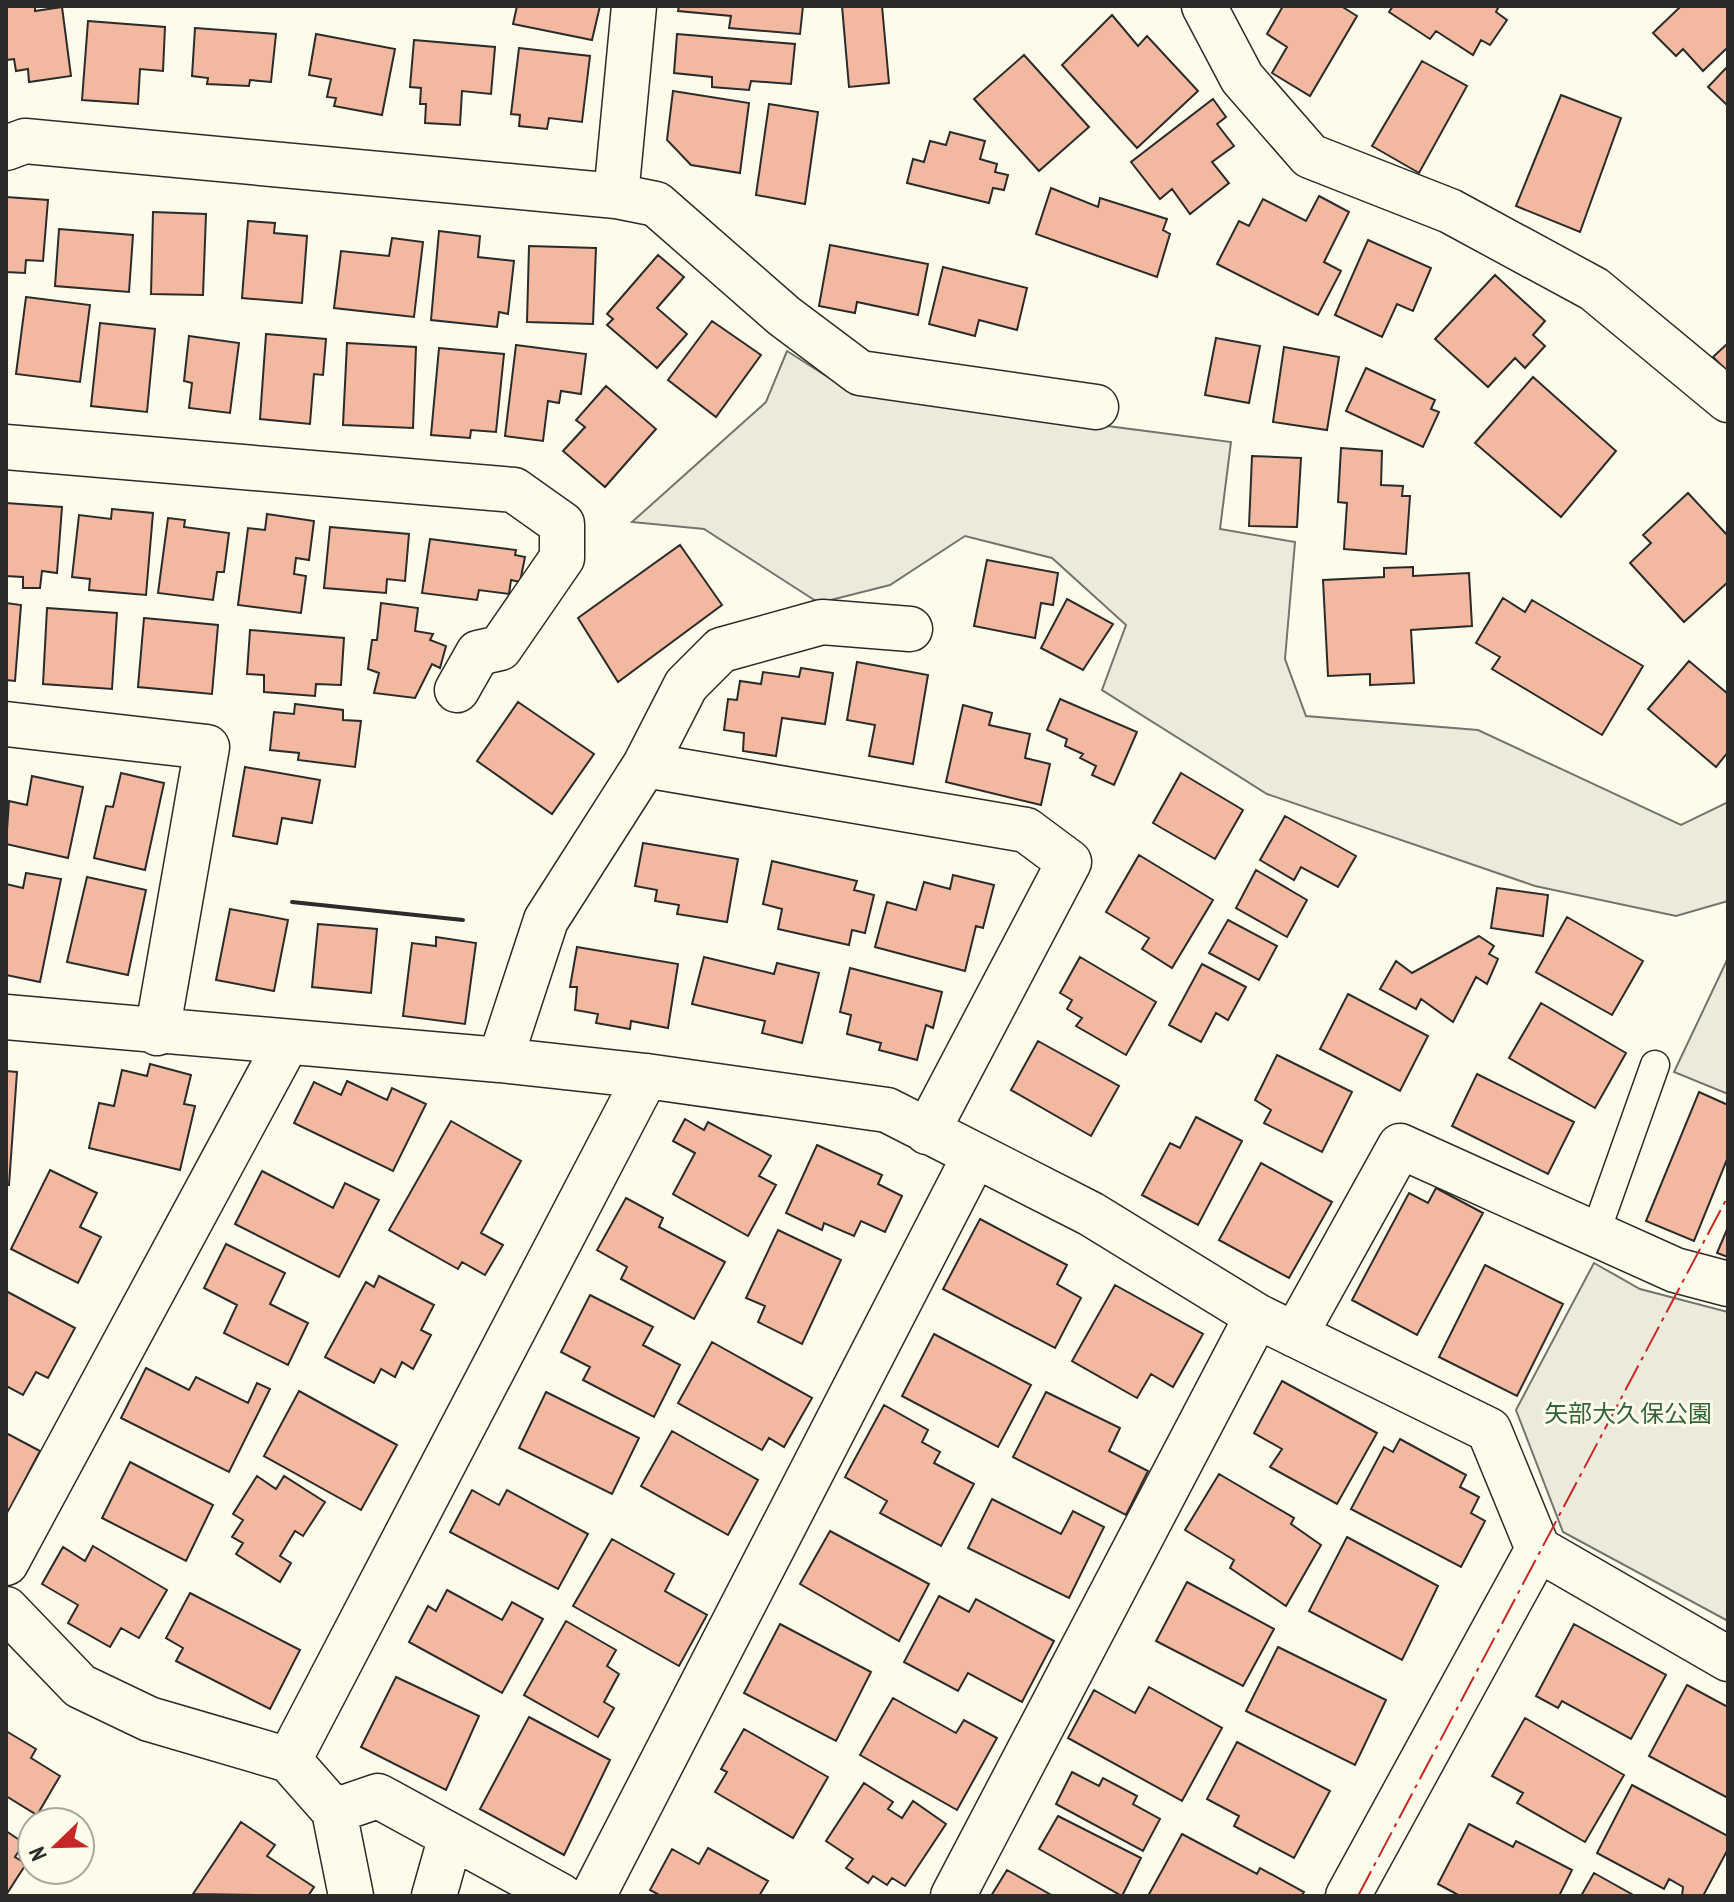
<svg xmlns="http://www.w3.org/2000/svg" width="1734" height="1902" font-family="'PT Sans Narrow','Noto Sans JP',sans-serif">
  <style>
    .green { fill: #ecebdb; stroke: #74746e; stroke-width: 2 }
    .building { fill: #f2b8a0; stroke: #2b2b2b; stroke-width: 2 }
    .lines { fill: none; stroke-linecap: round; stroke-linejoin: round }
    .lane-casing { stroke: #2b2b2b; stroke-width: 31 }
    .street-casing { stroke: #2b2b2b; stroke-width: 47 }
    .lane { stroke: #fdfbea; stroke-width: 28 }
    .street { stroke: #fdfbea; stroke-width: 44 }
    .wall { stroke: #2b2b2b; stroke-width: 4 }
    .power { stroke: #c62828; stroke-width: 2; stroke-dasharray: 28 6 4 6; stroke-linecap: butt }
    .labels { text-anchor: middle; stroke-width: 6; stroke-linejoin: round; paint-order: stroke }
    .park-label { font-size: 24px; fill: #34623c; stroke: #fdfbea }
  </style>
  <rect width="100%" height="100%" fill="#fdfbea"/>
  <!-- green -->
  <path class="green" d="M787 351 853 393 1231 442 1220 529 1295 542 1285 659 1306 716 1478 730 1681 825 1728 802V901L1676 916 1535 886 1267 794 1102 690 1126 625 1052 558 965 536 890 585 819 603 704 529 632 522 766 402Z
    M1728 958V1094L1674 1072Z
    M1594 1263 1640 1289 1728 1312V1621L1563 1532 1516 1410Z"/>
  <!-- building -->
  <path class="building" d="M6 6H35V11L62 7 71 76 29 82 28 69 16 71 14 59 6 60Z
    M517 6H600L592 40 513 24Z
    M679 6H803L800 34 729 28 731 16 678 11Z
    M842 6H882L889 83 849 87Z
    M1283 6H1341L1357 16 1310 96 1272 73 1287 47 1267 34Z
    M1393 6H1499L1496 12 1507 20 1490 45 1481 40 1473 55 1436 31 1430 39 1389 12Z
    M1681 6H1728V47L1703 71 1683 49 1676 56 1653 33Z
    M1112 15 1138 46 1147 36 1198 91 1137 148 1062 65Z
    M88 21 165 27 163 71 140 69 138 104 82 100Z
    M195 28 276 34 271 82 250 80 249 86 207 84 208 78 192 76Z
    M316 34 395 49 382 115 334 106 336 98 327 97 331 79 309 75Z
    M677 34 795 44 791 84 751 81 749 90 712 87V77L674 73Z
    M414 40 495 47 491 94 462 91 460 125 425 123 426 104H420L421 88 410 87Z
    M519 48 590 56 582 122 549 118 547 129 519 126 520 115 511 114Z
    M1024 55 1089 127 1039 171 974 99Z
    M1422 61 1467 86 1419 173 1372 146Z
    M1728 66V106L1708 87Z
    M673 91 749 103 740 173 691 165 667 140Z
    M1561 95 1621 118 1580 232 1516 206Z
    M1213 99 1226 117 1217 124 1234 146 1212 162 1229 183 1190 214 1172 189 1160 199 1131 162Z
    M769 104 818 112 805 204 756 195Z
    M950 132 985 141 980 159 997 164 995 172 1008 175 1004 190 993 188 989 203 907 183 913 159 924 162 930 141 946 145Z
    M1051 188 1098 207 1100 198 1167 219 1163 230 1170 234 1157 277 1036 234Z
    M1319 196 1349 212 1324 262 1341 271 1318 315 1217 264 1239 221 1249 226 1263 199 1306 221Z
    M6 197 48 200 43 261 26 260 25 273 6 272Z
    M153 212 206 214 203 295 151 294Z
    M248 221 275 223 274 233 307 236 302 303 242 298Z
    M59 229 133 235 129 292 55 286Z
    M439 231 480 236 478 257 514 261 508 314 499 312 497 327 431 320Z
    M392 238 423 242 414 317 334 308 341 251 389 256Z
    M1368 240 1431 268 1413 311 1397 304 1382 337 1335 315Z
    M830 245 928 264 918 315 857 302 855 313 819 306Z
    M529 246 596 248 593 324 527 322Z
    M658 255 684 277 657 308 687 334 657 368 607 325 613 319 607 314Z
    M943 267 1027 288 1017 330 979 320 975 336 929 324Z
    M1495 275 1545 321 1533 335 1545 346 1525 368 1515 358 1488 387 1435 339Z
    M26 297 90 305 80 382 16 374Z
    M712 321 761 355 716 417 668 380Z
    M100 323 155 329 147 412 91 406Z
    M266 334 326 339 323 375 314 374 310 424 260 419Z
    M189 336 239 343 230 413 189 408 192 383 184 381Z
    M1216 338 1260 346 1249 403 1205 395Z
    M347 343 416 347 413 428 343 425Z
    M1728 343V372L1713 357Z
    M516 345 586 354 581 394 561 391 559 403 548 401 543 441 505 436Z
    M1284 347 1339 357 1327 430 1273 422Z
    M439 348 504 354 496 432 471 430 470 438 431 435Z
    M1366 368 1435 400 1431 409 1439 412 1423 447 1346 411Z
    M1533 377 1616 451 1561 517 1475 443Z
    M606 386 656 429 605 487 563 451 585 427 576 420Z
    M1341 448 1382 451 1381 485 1403 486 1402 496H1410L1406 554 1344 549 1347 503 1338 502Z
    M1252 456 1301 458 1297 527 1249 526Z
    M1688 493 1728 536V582L1684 622 1630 563 1651 543 1643 535Z
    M6 503 62 507 57 573 42 571 40 588H23V577L6 576Z
    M112 509 153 513 146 595 89 590 90 579 72 577 79 515 111 519Z
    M267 514 314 521 309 560 296 558 294 574 306 576 301 613 238 605 248 528 265 530Z
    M168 518 185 520 184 527 229 533 224 572H217L213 600 158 593Z
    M330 527 409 534 405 581 387 579 386 593 324 588Z
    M430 539 516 550 515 555 525 557 520 582 511 580 509 594 479 590 477 600 422 593Z
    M680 545 722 605 618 682 578 618Z
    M987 560 1058 573 1053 605 1041 603 1035 638 974 626Z
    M1413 567V576L1469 573 1472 626 1411 630 1414 683 1370 685V674L1328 676 1323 580 1384 577V568Z
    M1503 598 1525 612 1532 600 1643 666 1602 735 1492 669 1500 657 1476 643Z
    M1067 599 1113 624 1083 670 1041 648Z
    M6 603 21 605 15 681 6 680Z
    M381 603 418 608 415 631 433 634 430 640 446 646 440 668 432 664 415 698 374 693 379 673 368 669 372 640H377Z
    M47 608 117 613 112 689 43 684Z
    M144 618 218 625 212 694 138 687Z
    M250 630 344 638 341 685 316 684 315 696 264 692V675L247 674Z
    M1689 661 1728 694V752L1716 767 1648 709Z
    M857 662 928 675 913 764 869 756 875 725 847 720Z
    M801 668 833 673 825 724 782 718 776 756 743 751 744 733 724 730 728 699 737 700 740 681 761 684 763 672 799 677Z
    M1060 699 1137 732 1114 785 1092 775 1096 766 1080 758 1083 754 1065 746 1067 739 1047 730Z
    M518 702 594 754 552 814 477 761Z
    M295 704 343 710V720L361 721 355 767 298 760 299 753 270 750 274 712 294 714Z
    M963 705 992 713 989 725 1030 734 1025 758 1050 764 1041 805 946 782Z
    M245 767 320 780 312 823 282 818 277 844 233 836Z
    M121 773 164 783 145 870 94 858 106 806 113 807Z
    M1181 773 1243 810 1215 859 1153 823Z
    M32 776 83 787 68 858 6 844 9 801 27 805Z
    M1285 816 1356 856 1338 887 1301 867 1294 880 1260 860Z
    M643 843 738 859 727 922 677 914 679 905 655 901 657 890 635 886Z
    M1139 855 1213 900 1172 968 1142 949 1149 938 1106 912Z
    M772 861 857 881 854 890 874 895 865 933 852 930 849 945 778 929 782 909 763 904Z
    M1256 870 1307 900 1287 937 1236 908Z
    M26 873 61 879 40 982 6 975V884L23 888Z
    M953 875 994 885 983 928 976 926 965 971 875 947 887 902 916 910 924 882 950 889Z
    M87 877 146 890 128 975 67 962Z
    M1497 888 1548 895 1543 936 1491 928Z
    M230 909 288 920 274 991 216 980Z
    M1567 917 1643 961 1612 1015 1536 972Z
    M1228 920 1277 946 1259 980 1209 953Z
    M318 924 377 929 371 993 312 987Z
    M1479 936 1494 946 1489 954 1498 959 1487 984 1476 977 1453 1022 1421 999 1416 1009 1380 989 1396 961 1412 973Z
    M436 937 476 943 465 1024 403 1016 412 943 436 946Z
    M577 947 678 964 668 1028 631 1021 630 1029 596 1023 598 1014 575 1010 577 987H570Z
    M704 957 774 974 777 963 819 973 802 1043 762 1033 765 1021 692 1004Z
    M1080 957 1156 1002 1126 1055 1076 1026 1082 1018 1067 1009 1072 1000 1060 993Z
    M1202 964 1246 987 1228 1020 1216 1013 1201 1042 1169 1025Z
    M850 968 942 992 933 1028 926 1025 917 1060 879 1050 881 1043 847 1034 851 1015 840 1012Z
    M1348 994 1428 1036 1400 1091 1320 1049Z
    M1541 1003 1626 1053 1595 1108 1509 1058Z
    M1038 1041 1119 1086 1091 1136 1011 1090Z
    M1277 1055 1352 1092 1322 1152 1264 1123 1271 1110 1255 1100Z
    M150 1064 191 1075 184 1104 195 1106 180 1170 89 1148 99 1103 114 1106 122 1070 147 1076Z
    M6 1071 17 1072 9 1185H6Z
    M1477 1074 1574 1122 1548 1174 1452 1126Z
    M347 1081 387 1100 392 1088 426 1104 393 1171 294 1123 314 1082 341 1095Z
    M1699 1092 1728 1105V1157L1694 1241 1646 1221Z
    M1196 1117 1242 1141 1198 1225 1142 1195 1170 1143 1180 1148Z
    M685 1119 704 1130 708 1122 771 1156 759 1176 776 1185 748 1236 673 1194 695 1153 673 1141Z
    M451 1121 521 1161 481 1233 503 1245 485 1275 462 1262 458 1269 389 1230Z
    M817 1145 882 1175 878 1184 902 1196 885 1232 861 1221 854 1236 824 1223 822 1230 786 1213Z
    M1261 1163 1332 1202 1289 1278 1219 1240Z
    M50 1170 97 1193 80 1227 101 1237 78 1283 11 1249Z
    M262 1171 333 1208 345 1183 379 1200 339 1277 235 1224Z
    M1436 1188 1483 1213 1417 1335 1352 1300 1409 1193 1428 1203Z
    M626 1198 663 1218 659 1227 725 1262 694 1319 621 1279 627 1267 597 1250Z
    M980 1219 1067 1265 1057 1284 1081 1298 1055 1348 943 1289Z
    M1728 1227V1257L1717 1253Z
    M778 1230 841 1260 802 1344 758 1322 765 1306 746 1298Z
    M226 1244 285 1273 270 1304 308 1323 288 1365 224 1333 237 1305 204 1288Z
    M1485 1265 1563 1304 1517 1396 1439 1357Z
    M379 1276 434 1305 421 1330 431 1335 413 1369 402 1362 395 1377 381 1369 374 1383 325 1357 366 1282 374 1287Z
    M1115 1285 1203 1334 1173 1387 1151 1374 1137 1398 1072 1361Z
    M6 1291 75 1328 48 1378 36 1372 23 1395 6 1386Z
    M590 1295 653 1327 643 1345 680 1365 654 1417 583 1380 590 1367 561 1352Z
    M934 1334 1031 1385 998 1447 902 1396Z
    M712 1342 812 1398 784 1447 769 1438 762 1450 678 1403Z
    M146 1368 189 1390 196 1377 248 1403 257 1383 270 1389 229 1472 121 1418Z
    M1282 1381 1377 1433 1337 1504 1270 1467 1282 1449 1254 1433Z
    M299 1391 397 1445 361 1510 264 1456Z
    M546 1392 639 1438 612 1494 519 1448Z
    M1046 1392 1120 1428 1109 1451 1148 1471 1126 1515 1013 1457Z
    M884 1405 928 1430 922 1442 940 1452 934 1463 974 1484 941 1546 880 1513 887 1501 845 1477Z
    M672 1431 758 1480 728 1535 641 1486Z
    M6 1433 40 1451 9 1510 6 1508Z
    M1400 1439 1466 1475 1460 1487 1479 1497 1471 1513 1485 1521 1461 1567 1351 1509 1384 1447 1393 1452Z
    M130 1462 213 1505 186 1561 102 1518Z
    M1219 1474 1294 1518 1291 1524 1321 1545 1286 1606 1230 1568 1234 1560 1185 1530Z
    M257 1476 276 1489 284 1476 325 1502 303 1536 295 1531 280 1556 291 1563 280 1582 236 1554 243 1543 232 1537 243 1520 233 1514Z
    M472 1490 499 1505 507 1490 588 1534 558 1589 450 1532Z
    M992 1499 1061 1534 1073 1511 1104 1527 1069 1598 968 1548Z
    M830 1531 929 1584 899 1641 800 1584Z
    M1347 1537 1438 1586 1402 1660 1309 1611Z
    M612 1539 674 1574 665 1591 707 1615 679 1666 573 1606Z
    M93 1546 167 1590 139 1638 121 1628 110 1647 68 1623 78 1605 42 1584 63 1547 85 1561Z
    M1187 1582 1274 1629 1243 1686 1156 1641Z
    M447 1590 502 1620 512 1602 543 1619 502 1693 409 1642 428 1606 436 1611Z
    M190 1593 300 1650 270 1709 176 1661 183 1648 166 1638Z
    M939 1596 969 1612 976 1599 1054 1641 1022 1702 968 1673 958 1691 904 1662Z
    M566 1621 616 1650 607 1666 619 1674 604 1702 614 1708 598 1737 524 1695Z
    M780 1624 871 1672 836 1741 744 1693Z
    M1574 1624 1666 1675 1631 1739 1562 1701 1558 1708 1536 1696Z
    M1278 1647 1386 1700 1355 1765 1246 1711Z
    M396 1677 479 1716 446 1790 361 1747Z
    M1687 1685 1728 1707V1798L1649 1756Z
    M1149 1687 1222 1728 1182 1801 1068 1738 1094 1690 1135 1713Z
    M893 1698 956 1733 964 1720 997 1738 957 1810 860 1755Z
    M529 1717 610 1760 564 1855 480 1809Z
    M1525 1718 1624 1775 1585 1842 1517 1803 1523 1793 1492 1776Z
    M744 1729 828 1777 793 1838 715 1792 727 1772 721 1769Z
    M6 1731 36 1749 31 1758 60 1776 37 1815 6 1796Z
    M1237 1742 1330 1791 1294 1858 1234 1826 1239 1816 1207 1799Z
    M1072 1772 1099 1786 1103 1778 1137 1796 1133 1804 1160 1819 1143 1851 1056 1804Z
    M864 1783 893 1802 888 1809 902 1818 913 1801 946 1824 905 1886 892 1878 887 1885 873 1876 868 1883 846 1868 853 1859 826 1841Z
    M1632 1785 1728 1836V1849L1703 1896H1682L1683 1887 1669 1879 1664 1889 1597 1853Z
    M1058 1816 1141 1858 1122 1896 1039 1849Z
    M241 1822 275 1845 267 1856 314 1887 308 1896 193 1894Z
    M1469 1824 1513 1847 1516 1841 1572 1870 1559 1896H1460L1438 1884Z
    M6 1831 24 1843 15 1857 26 1864 6 1895Z
    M1182 1834 1257 1874 1260 1868 1304 1892 1301 1896H1148Z
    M708 1848 768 1881 759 1896H661L650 1890 672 1849 699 1864Z
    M1007 1870 1053 1896H991Z
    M1594 1873 1635 1896H1581Z"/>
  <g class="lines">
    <defs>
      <path id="lane" d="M1595 1234 1655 1065"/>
      <path id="street" d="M1204 6 1242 78 1310 156 1450 211 1594 289 1728 400
        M6 148 25 141 616 196 656 204 784 316 860 373 1096 407
        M616 196 634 6
        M6 447 514 490 562 524V558L500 648 478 653 457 690
        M6 724 207 747 157 1033
        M645 765 686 685 721 650 822 622 910 629
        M6 1017 500 1060 646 1076 887 1110 1091 1214 1257 1316 1489 1430 1538 1549 1348 1896
        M500 1060 546 920 645 765 1026 830 1069 862 927 1132
        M1295 1335 1400 1146 1675 1270 1728 1284
        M1538 1549 1728 1659
        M6 1563 286 1044
        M6 1609 80 1686 149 1719 289 1760 334 1811 351 1896
        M289 1760 646 1076
        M334 1811 378 1796 561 1896
        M434 1896 451 1836
        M593 1896 974 1157
        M953 1896 1257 1316"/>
    </defs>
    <!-- lane casing -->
    <use href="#lane" class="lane-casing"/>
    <!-- street casing -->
    <use href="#street" class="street-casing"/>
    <!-- lane -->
    <use href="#lane" class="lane"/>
    <!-- street -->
    <use href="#street" class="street"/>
    <!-- wall -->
    <path class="wall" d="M292 902 463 920"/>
    <!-- power -->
    <path class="power" d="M1358 1896 1728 1196"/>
  </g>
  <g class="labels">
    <!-- park labels -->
    <g class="park-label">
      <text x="1628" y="1422">矢部大久保公園</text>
    </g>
  </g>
  <!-- border -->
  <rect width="1734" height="1902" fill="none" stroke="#2b2b2b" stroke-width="16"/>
  <!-- north arrow -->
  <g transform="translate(56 1846) rotate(247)"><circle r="38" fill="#fdfbea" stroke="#a9a89e" stroke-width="2"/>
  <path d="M0-6L14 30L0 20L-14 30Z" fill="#c62828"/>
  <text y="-12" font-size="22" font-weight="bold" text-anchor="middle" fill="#2b2b2b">N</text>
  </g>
</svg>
